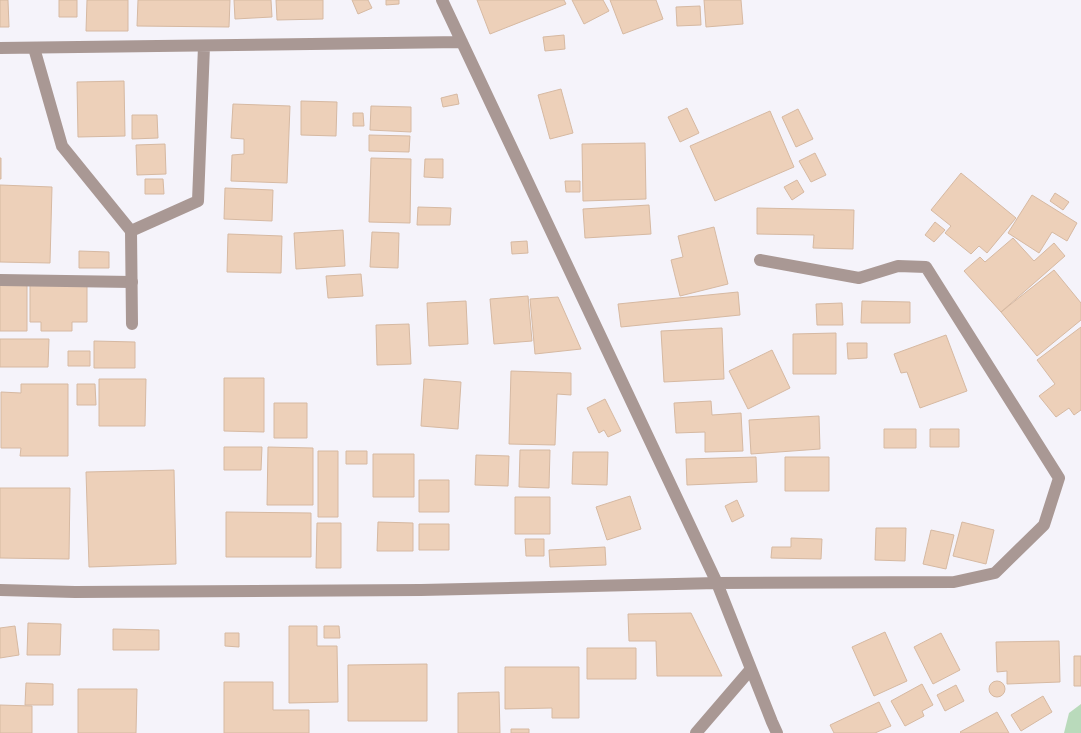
<svg xmlns="http://www.w3.org/2000/svg" width="1081" height="733" font-family="'Exo 2',sans-serif">
  <style>
    .green { fill: #b9dabb }
    .building { fill: #edd0b9; stroke: #d6b9a2 }
    .lines { fill: none; stroke-linecap: round; stroke-linejoin: round }
    .service { stroke: #a99894; stroke-width: 12 }
    .minor { stroke: #a99894; stroke-width: 12 }
  </style>
  <rect width="100%" height="100%" fill="#f5f3fa"/>
  <!-- green -->
  <path class="green" d="M1081 704V733H1064L1069 713Z"/>
  <!-- building -->
  <path class="building" d="M0 0H8L9 27H0Z
    M59 0H77V17H59Z
    M87 0H128V31H86Z
    M138 0H230L229 27 137 26Z
    M234 0H271L272 17 235 19Z
    M276 0H323V19L277 20Z
    M352 0H368L372 8 358 14Z
    M386 0H399V4L386 5Z
    M477 0H564L566 4 490 34Z
    M572 0H603L609 11 584 24Z
    M610 0H656L663 19 623 34Z
    M704 0H741L743 24 706 27Z
    M700 6 701 25 677 26 676 7Z
    M564 35 565 49 545 51 543 37Z
    M124 81 125 136 78 137 77 82Z
    M561 89 573 133 550 139 538 95Z
    M457 94 459 104 443 107 441 98Z
    M301 101 337 102 336 136 301 135Z
    M233 104 290 106 287 183 231 181 232 155 244 154V139L231 138Z
    M371 106 411 107V132L370 130Z
    M687 108 699 133 680 142 668 117Z
    M798 109 813 139 796 147 782 117Z
    M770 111 794 167 715 201 690 146Z
    M353 113H363L364 126H353Z
    M132 115H157L158 138 132 139Z
    M369 135 410 136 409 152 369 151Z
    M645 143 646 199 583 201 582 144Z
    M165 144 166 174 137 175 136 145Z
    M815 153 826 175 811 182 799 161Z
    M0 158H1V179H0Z
    M371 158 411 159 410 223 369 222Z
    M425 159H443V178L424 177Z
    M961 173 1016 218 987 253 979 246 971 254 945 233 951 226 931 210Z
    M145 179H163L164 194H145Z
    M797 180 804 192 792 200 784 187Z
    M565 181H580V192H566Z
    M0 185 52 187 50 263 0 262Z
    M225 188 273 190 272 221 224 219Z
    M1055 193 1069 202 1063 210 1050 201Z
    M1032 195 1077 223 1067 241 1052 232 1039 253 1008 233Z
    M649 205 651 234 585 238 583 209Z
    M418 207 451 208 450 225H417Z
    M757 208 854 210 853 249 813 248 814 235 757 234Z
    M935 222 945 230 934 242 925 235Z
    M714 227 728 284 680 296 671 260 683 257 678 236Z
    M343 230 345 266 296 269 294 233Z
    M372 232 399 233 398 268 370 267Z
    M228 234 282 236 281 273 227 272Z
    M1013 238 1034 261 1054 243 1065 256 1001 312 964 271 980 257 985 262Z
    M527 241 528 253 512 254 511 242Z
    M79 251 109 252V268H79Z
    M1054 270 1081 303V320L1037 356 1001 312Z
    M361 274 363 296 328 298 326 276Z
    M0 283H27V331H0Z
    M30 284H87V322H72V331H41V322H30Z
    M738 292 740 315 621 327 618 304Z
    M528 296 532 341 494 344 490 299Z
    M558 297 581 349 535 354 530 299Z
    M466 301 468 344 429 346 427 303Z
    M862 301 910 302V323H861Z
    M842 303 843 325H817L816 304Z
    M409 324 411 364 377 365 376 325Z
    M1081 327V410L1074 415 1069 408 1056 417 1039 396 1055 384 1037 360Z
    M722 328 724 379 664 382 661 331Z
    M836 333V374H793V334Z
    M946 335 967 391 920 408 907 372 901 373 894 354Z
    M0 339H49L48 367H0Z
    M94 341 135 342V368H94Z
    M847 343H867V358L848 359Z
    M772 350 790 388 748 409 729 371Z
    M68 351H90V366H68Z
    M511 371 571 373V395L557 394 555 445 509 444Z
    M224 378H264V432L224 431Z
    M99 379H146L145 426H99Z
    M424 379 461 382 458 429 421 426Z
    M21 384H68V456H20L21 448H1V392L21 393Z
    M77 384H95L96 405H77Z
    M605 399 621 431 608 437 604 430 599 433 587 408Z
    M711 401 712 415 741 413 743 451 705 452V432L676 433 674 403Z
    M274 403H307V438H274Z
    M819 416 820 449 751 454 749 420Z
    M884 429H916V448H884Z
    M930 429H959V447H930Z
    M224 447H262L261 470H224Z
    M268 447 313 448V505H267Z
    M520 450H550L549 488 519 487Z
    M318 451H338V517H318Z
    M346 451H367V464H346Z
    M573 452H608L607 485 572 484Z
    M373 454H414V497H373Z
    M476 455 509 456 508 486 475 485Z
    M756 457 757 482 687 485 686 459Z
    M785 457H829V491H785Z
    M174 470 176 564 89 567 86 472Z
    M419 480H449V512H419Z
    M0 488H70L69 559 0 558Z
    M630 496 641 529 607 540 596 507Z
    M515 497H550V534H515Z
    M737 500 744 516 732 522 725 506Z
    M226 512 311 513V557H226Z
    M378 522 413 523V551H377Z
    M962 522 994 530 986 564 953 556Z
    M317 523H341V568H316Z
    M419 524H449V550H419Z
    M876 528H906L905 561 875 560Z
    M931 530 954 535 946 569 923 564Z
    M791 538 822 539 821 559 771 558 772 547H791Z
    M525 539H544V556H526Z
    M605 547 606 565 550 567 549 550Z
    M691 613 722 676H657L656 641H629L628 614Z
    M28 623 61 624 60 655H27Z
    M15 626 19 655 0 658V628Z
    M289 626H317V646H337L338 702 289 703Z
    M324 626H339L340 638H324Z
    M113 629 159 630V650H113Z
    M885 632 907 681 874 696 852 647Z
    M225 633H239V647L225 646Z
    M941 633 960 670 933 684 914 647Z
    M1059 641 1060 682 1007 684V671L997 672 996 642Z
    M587 648H636V679H587Z
    M1074 656H1081V686H1074Z
    M427 664V721H348V665Z
    M505 667H579V718H552V708L505 709Z
    M989 689a8 8 0 1 1 16 0a8 8 0 1 1-16 0Z
    M224 682H273V710H309V733H224Z
    M26 683 53 684V705H25Z
    M922 684 933 705 922 711 924 716 905 726 891 701Z
    M956 685 964 701 945 711 937 695Z
    M78 689H137L136 733H78Z
    M499 692 500 733H458V693Z
    M1043 696 1052 712 1021 731 1011 715Z
    M879 702 891 726 875 733H834L830 725Z
    M0 705 32 706V733H0Z
    M997 712 1009 733H961L960 732Z
    M511 729H529V733H511Z"/>
  <g class="lines">
    <!-- service -->
    <path class="service" d="M0 280 132 282"/>
    <!-- minor -->
    <path class="minor" d="M442 0 717 583 772 722 777 733
      M0 48 462 42
      M34 48 62 146 131 231 132 324
      M131 231 198 201 204 46
      M0 590 75 592 421 590 717 583 954 582 995 573 1044 525 1059 478 926 267 898 266 859 278 760 260
      M696 733 751 669"/>
  </g>
</svg>
